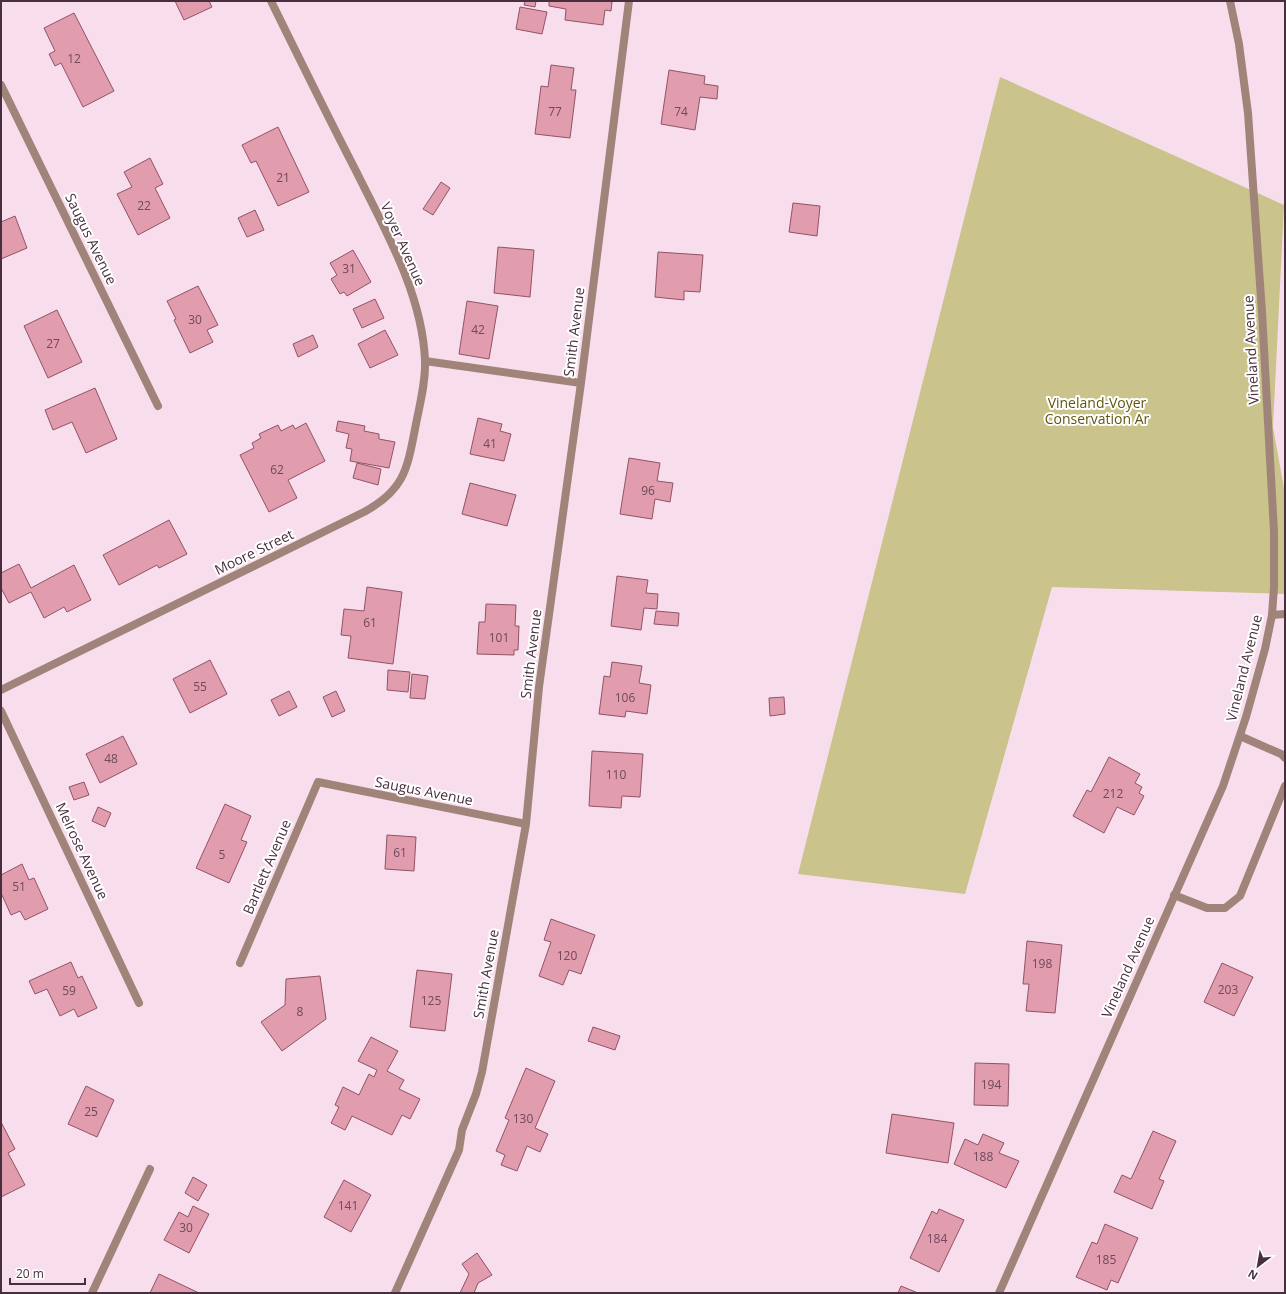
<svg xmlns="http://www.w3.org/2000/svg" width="1286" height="1294" font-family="'Open Sans',sans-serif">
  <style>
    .green { fill: #cac38b }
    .building { fill: #e19cae; stroke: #915365 }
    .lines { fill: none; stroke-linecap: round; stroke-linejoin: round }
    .service { stroke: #a08479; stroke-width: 8 }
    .minor { stroke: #a08479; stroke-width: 8 }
    .tertiary { stroke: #a08479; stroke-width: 8 }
    .labels { text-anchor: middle; stroke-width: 4; stroke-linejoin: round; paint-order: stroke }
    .number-label { font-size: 12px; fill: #6e4a5a }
    .street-label { font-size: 14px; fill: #482f3e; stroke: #fff }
    .park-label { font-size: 14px; fill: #60570e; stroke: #fff }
  </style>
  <rect width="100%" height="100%" fill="#f8deed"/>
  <!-- green -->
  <path class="green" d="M1000 77 1284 205 1273 427 1285 494V594L1052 587 965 894 798 874Z"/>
  <!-- building -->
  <path class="building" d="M175 1H209L212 7 184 20Z
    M525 1H536L535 7 524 5Z
    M549 1H607L612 2 611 11 605 10 603 25 565 20 566 9 549 6Z
    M520 7 547 12 542 34 516 29Z
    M74 13 114 91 83 107 61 63 55 66 49 54 55 51 44 28Z
    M551 65 574 68 571 90H576L570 138 535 134 541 86 548 87Z
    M669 70 705 76 704 84 718 86 717 99 700 97 695 130 661 124Z
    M278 127 309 192 278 206 256 161 251 163 242 145Z
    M150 158 163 184 155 188 170 218 138 235 117 194 132 187 124 172Z
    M441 182 450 188 433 215 423 209Z
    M793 203 820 206 817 236 789 232Z
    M255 210 264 230 247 237 238 218Z
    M15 216 27 248 1 259V222Z
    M498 247 534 250 530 297 494 293Z
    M353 250 371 282 347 296 344 292 340 294 331 279 337 275 330 263Z
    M658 252 703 255 700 292 684 291V300L655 297Z
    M198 286 218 325 207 330 213 342 190 353 174 320 176 319 167 301Z
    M375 299 384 318 362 328 353 309Z
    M467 301 498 306 489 359 459 354Z
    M57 310 82 362 48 378 24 326Z
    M385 330 398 355 370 368 358 344Z
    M313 335 318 347 298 357 293 344Z
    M95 388 117 439 86 453 72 422 53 430 45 410Z
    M478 418 502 424 500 431 511 434 504 461 470 454Z
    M338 421 365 426 364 431 379 434V439L395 442 389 468 350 461 352 449 346 448 349 434 336 431Z
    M306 423 325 461 288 480 297 498 269 512 240 455 254 448 252 443 261 438 259 434 278 425 281 431 293 425 295 429Z
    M629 458 660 463 657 481 673 483 670 502 655 499 652 519 620 514Z
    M357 463 381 469 378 485 353 478Z
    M470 483 516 495 507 526 462 514Z
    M169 520 187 554 159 568 157 565 119 585 103 555Z
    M19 564 31 588 74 565 91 600 67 612 64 607 44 618 31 592 9 603 1 588V573Z
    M617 576 648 580 646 593 658 594 657 609 644 608 641 630 611 626Z
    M367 587 402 592 393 664 348 658 351 636 341 635 344 609 364 611Z
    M486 604 516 605 515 626H519L518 650H514V655L477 654 479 622H485Z
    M656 611 679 613 678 626 654 624Z
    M210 660 227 694 190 713 173 679Z
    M612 662 642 666 639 683 651 685 647 714 626 711 625 717 599 714 604 676 610 677Z
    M388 670 410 672 408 692 387 690Z
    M412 674 428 676 425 699 410 698Z
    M289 691 297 707 279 716 271 700Z
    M336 691 345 711 332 717 323 697Z
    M784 697 785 714 770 716 769 698Z
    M123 736 137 764 100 783 86 754Z
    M592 751 643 754 640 797 622 796 621 808 589 806Z
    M1109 757 1140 774 1135 783 1142 787 1139 793 1144 796 1134 815 1117 807 1104 833 1073 816 1087 790 1091 792Z
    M84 782 89 795 74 800 69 787Z
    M225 804 251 816 241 840 247 842 229 883 196 868Z
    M98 807 111 813 105 827 92 821Z
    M387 835 416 837 414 871 385 869Z
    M22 864 29 880 34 878 48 909 25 920 20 911 11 915 1 893V875Z
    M551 919 595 935 581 974 569 970 563 985 539 976 551 942 544 940Z
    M1027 941 1062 945 1055 1013 1026 1011 1029 984H1023Z
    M71 962 78 978 82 976 97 1008 78 1017 74 1009 60 1016 47 989 35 994 29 981Z
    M1222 963 1253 977 1234 1016 1204 1002Z
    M417 970 452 974 445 1031 410 1027Z
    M320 976 326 1019 282 1051 261 1022 285 1005 286 979Z
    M593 1027 620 1036 615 1050 588 1041Z
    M371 1037 398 1051 387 1071 404 1080 399 1089 420 1099 410 1119 402 1115 392 1135 352 1116 345 1130 331 1123 339 1107 335 1105 343 1087 359 1095 369 1074 374 1077 377 1070 358 1061Z
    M975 1063 1009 1064 1008 1106 974 1105Z
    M526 1068 555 1081 535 1128 548 1134 540 1152 527 1146 517 1171 501 1165 505 1155 496 1151 509 1120 505 1118Z
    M86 1086 114 1100 97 1137 68 1124Z
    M892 1114 954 1123 948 1163 886 1153Z
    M1 1122 15 1149 8 1153 25 1185 1 1197Z
    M1153 1131 1176 1141 1159 1179 1164 1181 1152 1209 1114 1192 1122 1175 1131 1179Z
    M983 1134 1004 1143 999 1153 1019 1161 1006 1188 954 1164 965 1139 978 1145Z
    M193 1177 207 1185 198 1201 185 1193Z
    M344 1180 371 1195 351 1232 324 1217Z
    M193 1206 209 1214 189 1253 164 1240 179 1212 188 1217Z
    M939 1209 964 1220 939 1272 910 1258 932 1211 937 1214Z
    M1105 1224 1138 1238 1118 1283 1111 1280 1107 1290 1076 1277 1092 1242 1097 1244Z
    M477 1253 492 1275 478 1283 474 1293H460L469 1274 462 1264Z
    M159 1274 199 1293H150Z
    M901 1286 918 1293H898Z"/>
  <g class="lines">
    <!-- service -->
    <path class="service" d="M1240 736 1281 754 1285 758
      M1174 895 1207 908H1225L1240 896 1285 786"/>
    <!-- minor -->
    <path class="minor" d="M1 85 158 406
      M425 361 581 383
      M1272 615 1285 614
      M1 690 364 512C404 490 407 470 415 429 419 407 426 383 425 360 422 293 385 230 356 171 327 115 299 58 271 1
      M1 711 139 1003
      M240 963 318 782 526 824
      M92 1293 150 1169
      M395 1293 459 1150 462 1130 476 1094 482 1072 526 824 539 687 581 383 629 1"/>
    <!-- tertiary -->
    <path class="tertiary" d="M999 1293 1223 786 1246 717 1265 649 1272 615 1274 587V532L1262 312 1248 113 1239 44 1230 1"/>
  </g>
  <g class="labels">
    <!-- number labels -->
    <g class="number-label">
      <text x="74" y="63">12</text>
      <text x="555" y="116">77</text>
      <text x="681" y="116">74</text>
      <text x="283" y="182">21</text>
      <text x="144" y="210">22</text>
      <text x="349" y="273">31</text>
      <text x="195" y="324">30</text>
      <text x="478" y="334">42</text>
      <text x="53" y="348">27</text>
      <text x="490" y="448">41</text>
      <text x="277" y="474">62</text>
      <text x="648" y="495">96</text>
      <text x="370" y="627">61</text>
      <text x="499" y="642">101</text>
      <text x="200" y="691">55</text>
      <text x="625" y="702">106</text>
      <text x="111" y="763">48</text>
      <text x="616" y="779">110</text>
      <text x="1113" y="798">212</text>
      <text x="400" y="857">61</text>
      <text x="222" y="859">5</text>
      <text x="19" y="891">51</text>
      <text x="567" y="960">120</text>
      <text x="1042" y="968">198</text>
      <text x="1228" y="994">203</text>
      <text x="69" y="995">59</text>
      <text x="431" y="1005">125</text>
      <text x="300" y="1016">8</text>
      <text x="991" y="1089">194</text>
      <text x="91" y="1116">25</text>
      <text x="523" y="1123">130</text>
      <text x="983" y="1161">188</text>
      <text x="348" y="1210">141</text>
      <text x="186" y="1232">30</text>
      <text x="937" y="1243">184</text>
      <text x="1106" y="1264">185</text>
    </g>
    <!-- street labels -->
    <g class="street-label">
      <text transform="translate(91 239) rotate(64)" y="5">Saugus Avenue</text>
      <text transform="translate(403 244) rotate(66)" y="5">Voyer Avenue</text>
      <text transform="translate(574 332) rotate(-83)" y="5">Smith Avenue</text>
      <text transform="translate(1251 350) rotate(-93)" y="5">Vineland Avenue</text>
      <text transform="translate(254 552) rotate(-26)" y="5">Moore Street</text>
      <text transform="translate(531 654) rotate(-83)" y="5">Smith Avenue</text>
      <text transform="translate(1244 668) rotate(-76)" y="5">Vineland Avenue</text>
      <text transform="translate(424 791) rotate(11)" y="5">Saugus Avenue</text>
      <text transform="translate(82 851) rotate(65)" y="5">Melrose Avenue</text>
      <text transform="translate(267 867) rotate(-67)" y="5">Bartlett Avenue</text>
      <text transform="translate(1128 967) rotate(-66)" y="5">Vineland Avenue</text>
      <text transform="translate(486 974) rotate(-80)" y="5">Smith Avenue</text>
    </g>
    <!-- park labels -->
    <g class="park-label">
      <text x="1097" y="408">Vineland-Voyer<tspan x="1097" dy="16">Conservation Ar</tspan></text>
    </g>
  </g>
  <!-- border -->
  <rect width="1286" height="1294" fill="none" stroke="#482f3e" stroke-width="4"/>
  <!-- north arrow -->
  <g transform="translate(1258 1266) rotate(211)" stroke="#ffffff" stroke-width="3" paint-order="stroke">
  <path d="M0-3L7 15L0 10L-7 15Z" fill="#482f3e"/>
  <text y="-6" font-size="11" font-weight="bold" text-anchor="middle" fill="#482f3e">N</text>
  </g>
  <!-- scale -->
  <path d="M10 1278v6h75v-6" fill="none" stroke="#482f3e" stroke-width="2"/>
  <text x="16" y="1278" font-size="12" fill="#482f3e" stroke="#ffffff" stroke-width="3" paint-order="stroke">20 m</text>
</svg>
